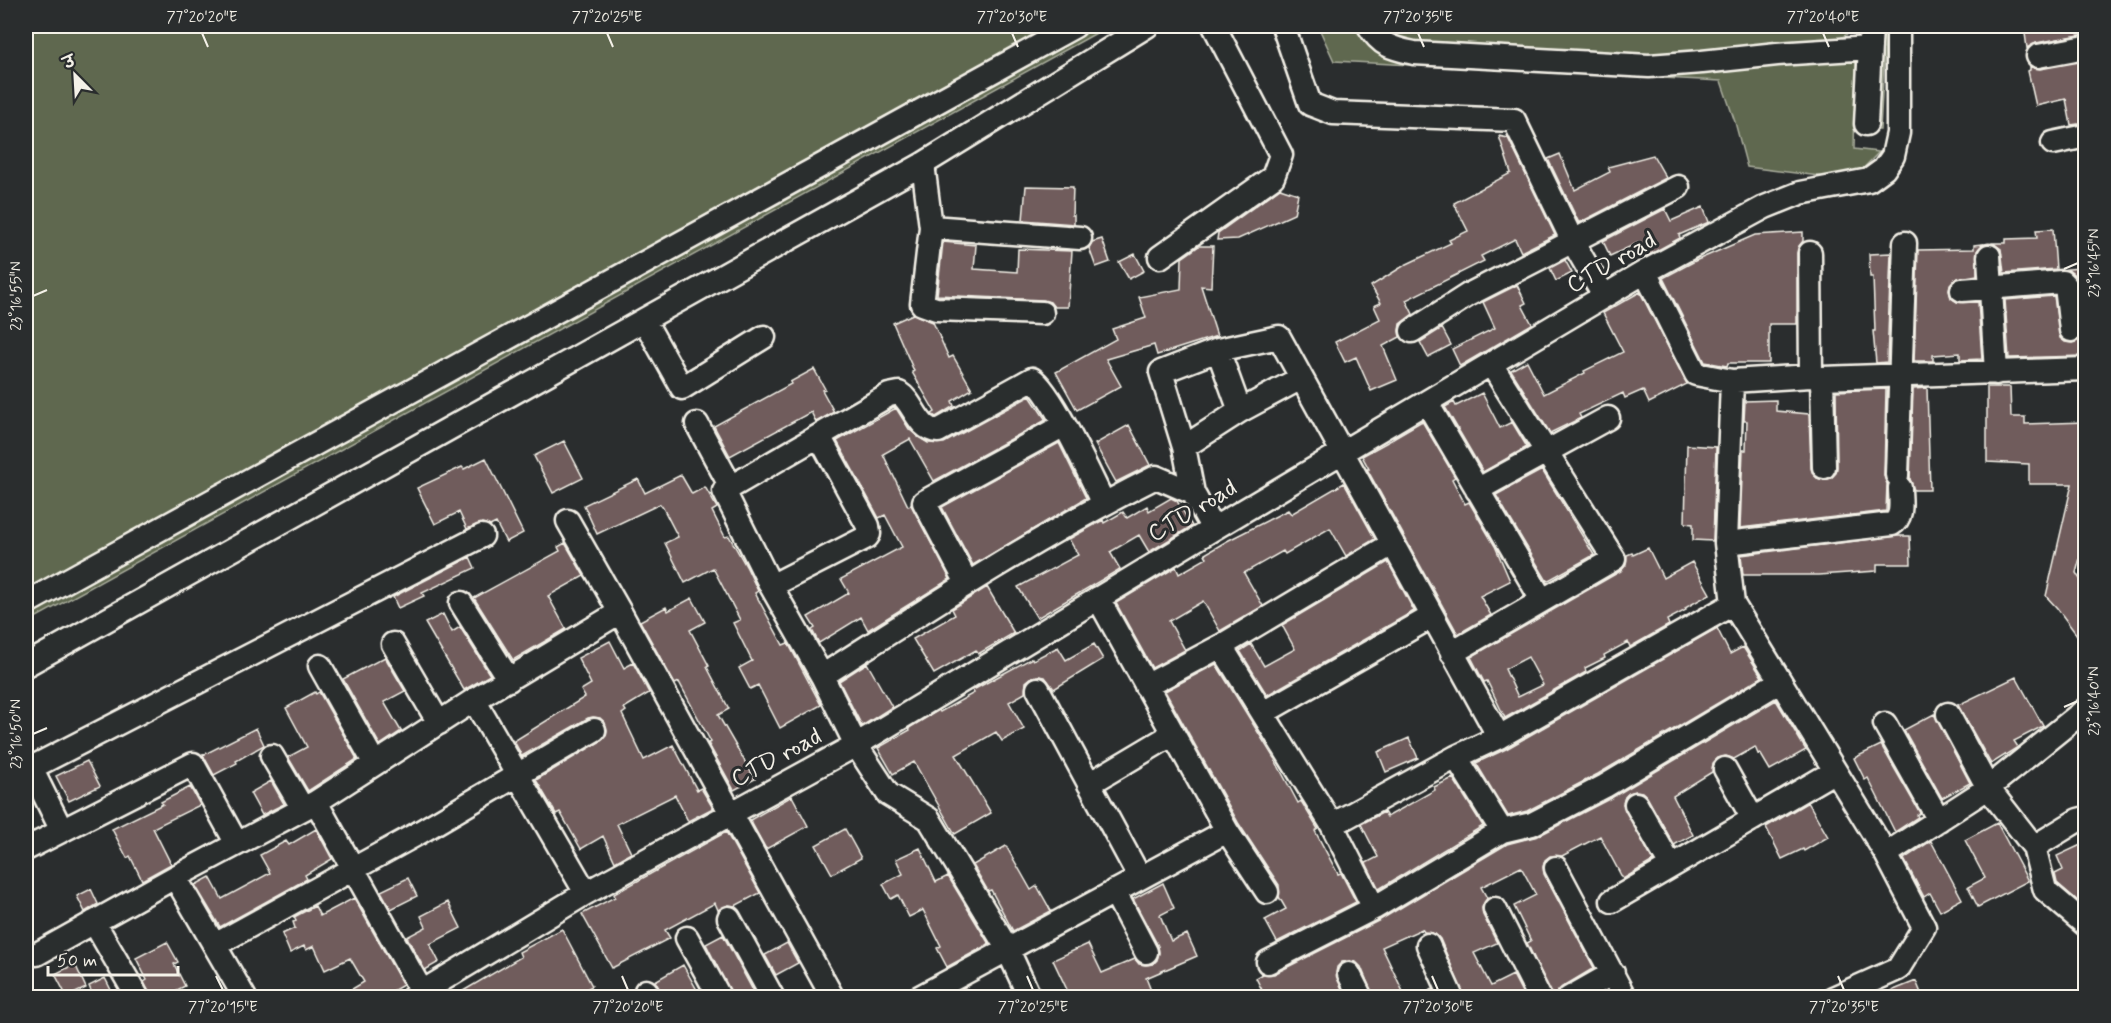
<svg xmlns="http://www.w3.org/2000/svg" width="2111" height="1023" font-family="Mynerve,'Playpen Sans Deva',sans-serif">
  <style>
    .green { fill: #5e684f; stroke: #a9ac9c; stroke-width: 1.5 }
    .building { fill: #6f5c5c; stroke: #f4f1e8; stroke-width: 1.5; fill-rule: evenodd }
    .lines { fill: none; stroke-linecap: round; stroke-linejoin: round }
    .minor-casing { stroke: #f4f1e8; stroke-width: 27 }
    .minor { stroke: #2a2d2e; stroke-width: 22 }
    .ticks { fill: none; stroke: #f4f1e8; stroke-width: 2 }
    .labels { text-anchor: middle; stroke-width: 6; stroke-linejoin: round; paint-order: stroke }
    .street-label { font-size: 24px; fill: #f4f1e8; stroke: #2a2d2e }
    .neatline { fill: none; stroke: #f4f1e8; stroke-width: 2 }
    .ticks-label { font-size: 15px; text-anchor: middle; fill: #f4f1e8 }
  </style>
  <rect width="100%" height="100%" fill="#2a2d2e"/>
  <filter id="ink" filterUnits="userSpaceOnUse"><feTurbulence type="fractalNoise" baseFrequency=".0167" numOctaves="2"/><feDisplacementMap in="SourceGraphic" scale="12" xChannelSelector="R" yChannelSelector="G"/><feConvolveMatrix kernelMatrix="1 2 1 2 8 2 1 2 1" color-interpolation-filters="sRGB"/></filter>
  <g filter="url(#ink)">
    <!-- green -->
    <path class="green" d="M26 26H1058L26 595Z
      M1090 26H1109L26 623V610Z
      M1318 26H1360L1381 53 1856 60 1854 149 1879 152 1852 180 1747 167 1735 122 1721 81 1334 61Z
      M1381 26H1854L1846 35 1831 43 1678 59 1406 41 1389 35Z
      M1876 26H1886L1880 130H1871Z"/>
    <!-- building -->
    <path class="building" d="M2024 26H2085V34L2036 43 2027 48Z
      M2085 61V123L2071 125 2066 99 2036 106 2028 71 2030 70V66L2040 69Z
      M1499 136 1508 138 1555 235 1521 252 1515 239 1481 256 1484 261 1406 300 1413 314 1400 324 1399 331 1400 337 1383 346 1397 380 1371 391 1356 357 1345 362 1335 342 1380 319 1374 306 1381 303 1371 286 1405 265 1451 243 1449 240 1468 231 1454 203 1511 173Z
      M1560 154 1575 190 1610 172 1608 167 1653 155 1666 178 1579 223 1548 159Z
      M1026 186 1073 187 1072 215H1074V224L1023 220Z
      M1280 188 1298 194 1294 214 1238 239 1217 240 1218 233Z
      M1703 207 1709 222 1679 235 1680 238 1647 256 1640 242 1610 256 1603 241 1665 209 1671 221Z
      M2053 229 2056 269 2004 273 2001 249 1993 243H2006V239L2037 238 2036 230Z
      M1803 232V241L1799 246 1797 253V324H1769V363H1728L1727 366 1705 362 1663 278 1695 261 1755 235Z
      M1102 239 1110 262 1096 267 1089 248 1092 242Z
      M943 242 976 245 974 269 1017 272 1018 249 1072 251 1068 307H1054L1050 302 1043 300 937 295Z
      M1983 244 1977 251V275L1955 279 1950 284 1949 290 1951 298 1957 302H1978L1982 359 1960 360V353L1933 355V361H1914L1918 250 1974 249V245Z
      M1199 246H1213L1211 287 1201 286 1217 336 1157 355 1154 345 1106 359 1121 386 1077 410 1056 372 1116 339 1112 329 1146 318 1139 297 1181 289 1182 258Z
      M1891 253 1887 362 1876 363 1873 331H1875L1873 277H1870L1869 254Z
      M1135 254 1144 271 1129 279 1119 262Z
      M1565 260 1572 273 1556 281 1550 268Z
      M2082 268 2085 269V356L2009 358 2005 300 2054 296 2060 338 2065 342 2072 343 2079 340 2084 335V328L2079 284 2076 276 2067 269Z
      M1517 285 1526 303 1522 305 1532 324 1460 366 1452 349 1495 328 1483 302Z
      M1640 292 1687 384 1649 403 1643 390 1625 398 1623 393 1579 414 1581 418 1550 433 1511 370 1527 361 1544 394 1585 373 1584 371 1623 352 1603 313Z
      M913 314 933 322 949 358 953 356 972 389 952 401 954 406 936 417 932 414 935 412 912 372 914 371 893 323Z
      M1442 328 1451 345 1428 357 1420 342Z
      M814 369 825 389 822 390 834 412 816 422 811 412 730 456 714 426 791 384 790 382Z
      M1987 387H2010L2011 417H2025V424L2085 422V540L2076 573 2085 587V646L2057 608 2046 596 2072 484H2029V464L1987 462Z
      M1927 388 1930 490H1914L1910 479 1913 389Z
      M1886 389 1884 475 1887 484 1886 511 1740 528 1743 450H1746L1747 421H1744L1745 401 1776 400V411L1809 414 1811 468 1813 474 1817 478 1825 480 1831 478 1836 473 1837 467 1836 391Z
      M1482 393 1500 428 1512 422 1527 447 1483 472 1445 407 1454 402 1456 406Z
      M1030 396 1046 420 934 481 910 439 883 454 908 506 911 505 950 579 868 630 861 617 819 643 812 630 815 628 808 617 849 593 841 579 902 547 885 515 879 518 837 441 896 408 909 429 918 437 928 443H944Z
      M1422 421 1455 477 1452 479 1465 504 1469 502 1495 546 1510 581 1480 596 1491 615 1458 634 1367 469H1369L1362 456 1393 439V438Z
      M1129 425 1150 465 1116 482 1095 444Z
      M564 441 583 478 553 493 534 456Z
      M1059 443 1086 498 973 565 942 507Z
      M1687 445 1716 447 1713 541 1693 540V524L1685 523Z
      M486 458 523 533 506 542 496 523 490 526 482 523 467 529 459 512 435 524 417 488 462 467 464 469Z
      M1542 470 1594 555 1547 581 1496 495Z
      M681 475 692 494 705 487 717 508 712 511 725 537 729 536 747 568 758 591 755 593 783 645 788 643 821 705 780 728 758 685 750 689 739 668 752 661 733 623 740 620 713 568 685 583 665 543 678 537 663 508 660 504 597 534 584 505 638 479 645 493Z
      M1344 483 1375 539 1346 556 1330 528 1285 554 1283 551 1244 573 1263 606 1220 631 1203 601 1169 621 1185 650 1152 668 1116 603 1176 567 1179 574 1207 558 1205 554 1227 541 1288 510 1291 514Z
      M1171 498 1177 501 1192 526 1149 552 1139 535 1110 552 1120 569 1037 618 1018 587 1078 555 1069 539 1103 520 1104 523 1123 512 1127 518 1147 506 1149 511Z
      M1896 536H1910L1911 564H1877V571L1818 575H1743L1741 555Z
      M565 543 584 576 548 596 566 629 513 660 474 598 560 551 558 547Z
      M1648 548 1663 578 1692 562 1710 594 1685 608 1686 610 1667 620 1669 625 1630 647 1628 642 1604 655 1605 658 1585 668 1586 672 1505 718 1487 681 1484 682 1471 657 1621 571 1626 565 1627 555 1632 553 1633 555ZM1528 657 1543 685 1518 697 1505 669Z
      M470 557 475 568 422 593 424 596 398 608 393 597Z
      M1388 562 1414 611 1267 695 1240 651 1251 644 1264 666 1295 649 1282 625Z
      M987 587 1014 633 978 654 976 650 934 674 913 639 955 615 952 609Z
      M692 598 705 622 690 630 709 666 707 667 729 709 718 715 755 779 734 790 708 743 711 742 679 682 675 684 640 621 666 607 668 611Z
      M443 614 452 632 460 627 490 675 464 690 425 623Z
      M1717 628 1730 654 1743 647 1762 677 1598 774 1527 811 1508 816 1476 763 1506 749Z
      M610 641 624 668 633 663 649 693 624 708 626 711 622 714 644 760 673 745 697 790 701 788 713 808 688 821 675 795 617 824 631 853 615 862 603 836 581 849 560 812 556 814 536 780 601 741 606 736 607 730 605 723 600 718 593 717 588 718 522 756 514 741 585 697 581 690 591 684 578 658Z
      M1094 644 1103 659 1054 689 1045 677 1039 676 1032 677 1026 682 1025 693 1009 702 1024 729 1002 741 996 732 956 755 991 813 955 834 914 762 893 774 878 748 910 730 909 728 939 710 940 712 974 693 972 690 975 689 1032 658 1033 660 1058 647 1066 660Z
      M385 657 405 691 384 702 401 731 380 745 343 679Z
      M867 663 892 707 862 726 839 681Z
      M1216 664 1274 758 1298 803 1301 801 1318 829 1315 831 1338 874 1341 873 1356 902 1277 942 1265 920 1286 909 1279 897V885L1239 824 1165 691Z
      M2016 677 2043 726 2014 741 2018 747 1991 764 1958 705Z
      M315 692 316 694 319 692 357 759 308 791 288 757 307 747 286 708Z
      M1776 700 1806 750 1770 770 1760 753 1758 754 1755 747 1734 759 1726 756 1718 758 1713 763 1712 772 1673 796 1693 835 1674 845 1647 797 1642 792 1636 791 1629 793 1625 797 1623 804 1653 861 1623 879 1600 836 1562 856H1550L1545 860 1543 867 1544 874 1594 968 1562 987 1557 992 1556 998H1553L1527 943 1531 941 1514 906 1536 895 1521 867 1481 887 1487 898 1482 908 1483 915 1497 943 1474 953 1491 986 1513 975 1525 998H1465L1440 939 1435 934 1424 932 1422 929 1382 947 1406 998H1374L1361 967 1356 962 1349 961 1342 962 1337 967 1336 973 1344 994 1338 998H1266L1256 978 1263 974H1274L1380 920 1507 844 1538 836 1611 798Z
      M1934 714 1970 783 1942 798 1904 730Z
      M256 728 264 745 236 761 237 763 214 775 203 755Z
      M1409 738 1418 758 1386 772 1378 752Z
      M1881 745 1920 813 1917 815 1918 817 1895 832 1868 778 1865 780 1854 758Z
      M87 761 100 786 69 801 56 776Z
      M1453 778 1483 826 1379 889 1366 863 1378 857 1361 824 1384 812 1387 817 1435 790 1434 787Z
      M271 781 284 804 262 815 250 793Z
      M190 787 200 805 153 828 171 864 142 880 130 856 127 858 112 829 163 804 161 802Z
      M792 796 808 826 766 849 750 820Z
      M1808 802 1828 837 1804 851 1803 849 1782 859 1766 827Z
      M1997 823 2028 881 1978 907 1968 887 1985 878 1965 840Z
      M316 829 332 859 305 875 307 879 220 927 195 885 210 877 222 899 270 873 260 855 286 841 289 845Z
      M845 829 861 858 832 874 816 845Z
      M726 832 760 893 735 906 729 905 718 910 715 903 665 930 670 938 612 968 582 914 615 897 614 894Z
      M1931 841 1962 899 1940 911 1930 893 1924 897 1904 859Z
      M2085 843V907L2057 883 2055 874 2063 870 2057 856Z
      M1006 846 1031 890 1037 886 1051 911 1013 931 991 890 988 891 973 865Z
      M920 848 936 882 948 876 989 944 947 967 937 948 941 946 923 910 909 917 898 895 891 899 883 884 903 874 896 859Z
      M408 878 417 896 391 909 381 891Z
      M1163 883 1174 908 1160 915 1171 941 1187 934 1197 956 1146 978 1154 998H1071L1053 960 1088 944 1102 973 1135 959 1139 964 1146 965 1153 964 1157 960 1159 953 1158 946 1133 899Z
      M91 889 98 904 85 912 77 896Z
      M354 898 403 985 381 998H337L364 982 350 958 325 970 314 946 306 950 304 946 290 953 282 934 295 928 293 922 296 921 294 917 315 906 320 916Z
      M448 902 461 928 430 944 439 962 425 970 407 937 426 927 421 916Z
      M562 929 592 986 570 998H451L521 957 519 952Z
      M723 935 757 998H733L706 944Z
      M167 942 178 962 174 964 185 986 162 998H151L144 982 147 980 136 958Z
      M787 943 798 963 776 975 765 955Z
      M75 964 86 988 67 997 55 974Z
      M683 965 697 990 683 998H663L655 981Z
      M105 978 115 998H94L89 986Z
      M1916 981 1923 998H1877L1876 997Z
      M1433 989 1437 998H1416Z"/>
    <g class="lines">
      <defs>
        <path id="minor" d="M1283 26 1310 104 1333 113 1514 120 1573 242 1604 296
          M1369 26C1381 46 1392 48 1414 53L1649 66 1702 62 1777 54 1870 48
          M2038 56 2086 47
          M1866 124 1871 26
          M2053 143 2086 136
          M923 164 931 227 922 304 936 309 1042 313
          M931 227 1080 238
          M1810 253 1811 376
          M1989 256 1996 373
          M1160 257 1273 177 1281 155 1214 26
          M1645 272 1696 374 1732 381 1811 376 1822 378 2086 369
          M1962 290 2062 282 2066 286 2071 330
          M644 320 682 388 764 337
          M1412 331 1468 295 1678 187
          M1218 350 1240 411
          M1822 378 1824 467
          M1732 381 1726 543 1733 604 1886 854 1924 927 1898 969 1833 998
          M1427 403 1542 600
          M697 424 731 487
          M1184 447 1240 411 1301 378
          M1897 475 1905 243
          M1477 490 1608 418
          M568 521 620 612 833 998
          M1213 529 1193 493 1184 447 1161 372 1218 350 1279 337 1499 737
          M1726 543 1892 524C1904 517 1900 500 1900 488
          M967 583 924 502 1064 425
          M771 586 867 537 869 534 868 526 819 436
          M1098 598 1227 831 1267 892
          M26 603 1075 26
          M461 603 509 680
          M393 644 439 723
          M1221 646 1332 825 1374 908
          M1452 653 1614 559 1491 364
          M26 665 923 164 1147 26
          M320 666 375 764
          M822 676C931 606 1040 535 1156 477L1193 493
          M1146 686 1221 646 1392 544
          M1038 689 1140 878
          M474 700 586 893
          M1263 713 1431 617
          M1948 714 1988 788 2034 847 2045 890 2086 925
          M1885 724 1939 820
          M272 756 303 809
          M1456 757 1502 831
          M1725 769 1753 819
          M1089 784 1173 734
          M316 802 422 992
          M1636 804 1671 866
          M1332 825 1456 757 1499 737 1733 604
          M62 831 31 768 482 536
          M2034 847 2078 820 2086 818
          M26 849 193 764 237 844
          M1886 854 1988 788 2086 709
          M1556 868 1625 998
          M175 877 245 998
          M1114 891 1146 952
          M1612 901 1835 771
          M1495 909 1540 998
          M729 918 773 998
          M94 922 138 998
          M687 938 720 998
          M215 945 417 834 594 730
          M1428 945 1452 998
          M37 954 175 877 316 802 474 700 620 612
          M1268 962 1374 908 1502 831 1532 824 1605 786 1779 682
          M1349 974 1361 998
          M646 991 650 998
          M412 998 586 893 856 745 1213 529 1645 272 1765 207 1800 193 1869 180 1884 169 1893 156 1898 133V26
          M918 998 1227 831
          M1030 998 1007 948 929 819 888 794 856 745 822 676 771 586 724 491 889 395 899 393C914 402 917 430 938 431L1032 379C1051 390 1092 479 1104 504
          M1569 998 1613 973"/>
      </defs>
      <!-- minor casing -->
      <use href="#minor" class="minor-casing"/>
      <!-- minor -->
      <use href="#minor" class="minor"/>
    </g>
  </g>
  <!-- ticks -->
  <path class="ticks" d="M202 33 208 47M607 33 613 47M1012 33 1018 47M1418 33 1424 47M1823 33 1829 47M2064 269 2078 263M33 296 47 290M2064 707 2078 701M33 734 47 728M216 976 223 990M622 976 628 990M1027 976 1033 990M1432 976 1438 990M1838 976 1844 990"/>
  <g class="labels">
    <!-- street labels -->
    <g class="street-label">
      <text transform="translate(1611 262) rotate(-30)" y="8">CTD road</text>
      <text transform="translate(1192 510) rotate(-31)" y="8">CTD road</text>
      <text transform="translate(776 757) rotate(-28)" y="8">CTD road</text>
    </g>
  </g>
  <!-- margin -->
  <rect width="2111" height="1023" fill="none" stroke="#2a2d2e" stroke-width="66"/>
  <!-- north arrow -->
  <g transform="translate(75 75) rotate(336)" stroke="#2a2d2e" stroke-width="4.5" paint-order="stroke">
  <path d="M0-4.5L10 22L0 15L-10 22Z" fill="#f4f1e8"/>
  <text y="-9" font-size="16" font-weight="bold" text-anchor="middle" fill="#f4f1e8">उ</text>
  </g>
  <!-- scale -->
  <path d="M48 966v9h130v-9" fill="none" stroke="#f4f1e8" stroke-width="3"/>
  <text x="57" y="966" font-size="18" fill="#f4f1e8" stroke="#2a2d2e" stroke-width="4.5" paint-order="stroke">50 m</text>
  <rect x="33" y="33" width="2045" height="957" class="neatline"/>
  <g class="ticks-label">
    <text x="202" y="22">77°20'20"E</text>
    <text x="607" y="22">77°20'25"E</text>
    <text x="1012" y="22">77°20'30"E</text>
    <text x="1418" y="22">77°20'35"E</text>
    <text x="1823" y="22">77°20'40"E</text>
    <text transform="translate(2094 263) rotate(-90)" y="5">23°16'45"N</text>
    <text transform="translate(16 296) rotate(-90)" y="5">23°16'55"N</text>
    <text transform="translate(2094 701) rotate(-90)" y="5">23°16'40"N</text>
    <text transform="translate(16 734) rotate(-90)" y="5">23°16'50"N</text>
    <text x="223" y="1012">77°20'15"E</text>
    <text x="628" y="1012">77°20'20"E</text>
    <text x="1033" y="1012">77°20'25"E</text>
    <text x="1438" y="1012">77°20'30"E</text>
    <text x="1844" y="1012">77°20'35"E</text>
  </g>
</svg>
